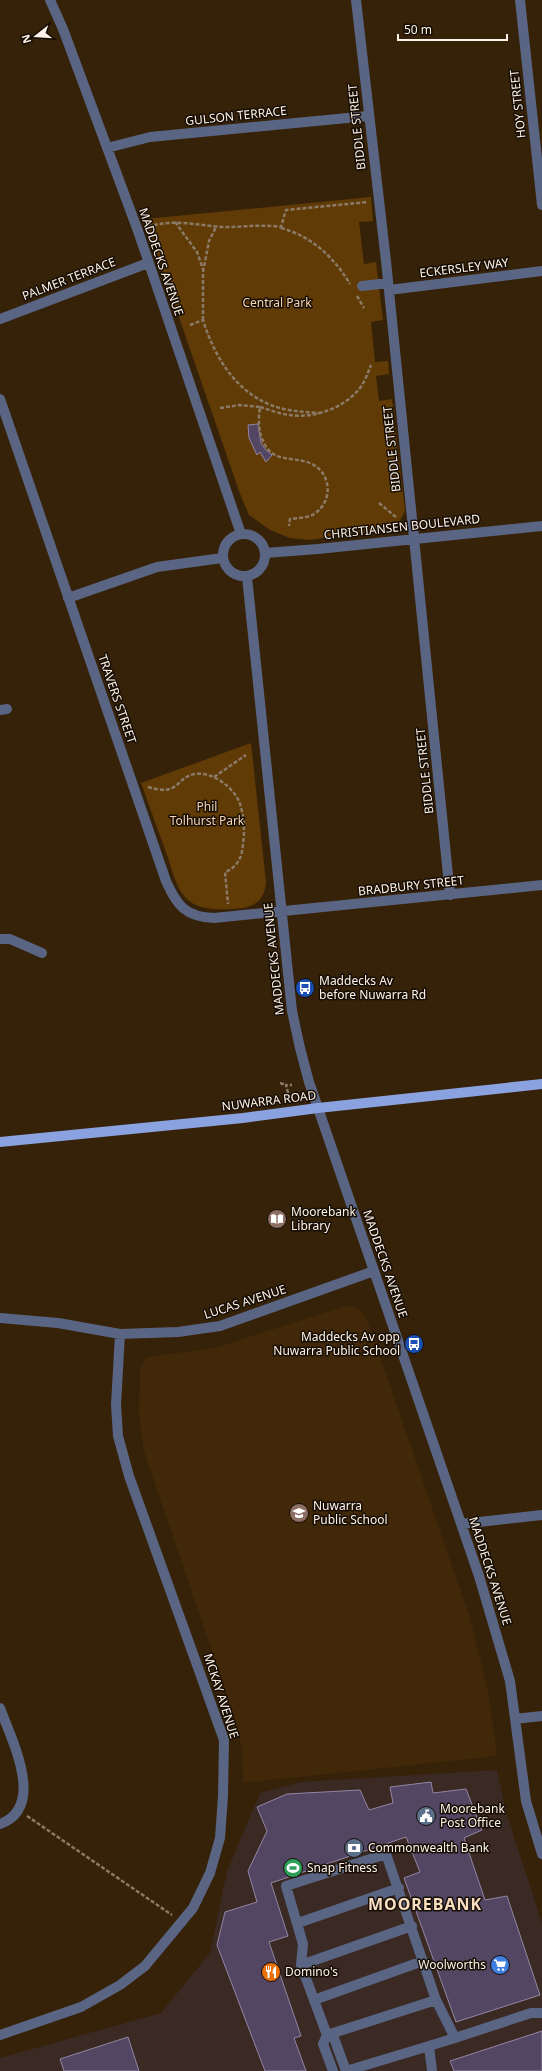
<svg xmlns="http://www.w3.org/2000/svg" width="542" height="2071" font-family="'Noto Sans',sans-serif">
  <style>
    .commercial { fill: #3b2923 }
    .built { fill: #412809 }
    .green { fill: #613b05 }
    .building { fill: #524662; stroke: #9386a5 }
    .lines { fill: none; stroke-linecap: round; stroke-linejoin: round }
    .path { stroke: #8a7a67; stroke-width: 2.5; stroke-dasharray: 4 2; stroke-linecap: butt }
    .minor { stroke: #596583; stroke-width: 10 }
    .major { stroke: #8aa2e0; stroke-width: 10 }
    .labels { text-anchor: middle; stroke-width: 3; stroke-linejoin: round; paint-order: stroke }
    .street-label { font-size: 12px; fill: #fef3e8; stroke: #160d05 }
    .park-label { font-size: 12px; fill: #f6d6b5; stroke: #160d05 }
    .poi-label { font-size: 12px; fill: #fef3e8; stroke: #160d05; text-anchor: start }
    .district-label { font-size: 16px; font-weight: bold; letter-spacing: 1px; fill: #f9dec2; stroke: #160d05 }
  </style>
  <rect width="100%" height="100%" fill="#362209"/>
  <!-- commercial -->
  <path class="commercial" d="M497 1770 506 1812 542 1923V2071H0V2058L161 2013 210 1953 227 1871 260 1793 301 1782Z"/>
  <!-- built -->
  <path class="built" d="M345 1306 353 1307 361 1311 367 1319 470 1618 488 1690 497 1756 243 1783 242 1748 233 1713 144 1451 139 1416 140 1371 146 1357 215 1348Z"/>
  <!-- green -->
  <path class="green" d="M371 197 373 221 359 222 364 264 376 262 383 320 371 322 375 362 388 361 389 374 376 376 379 401 392 399 405 511 400 521 390 528 310 540 290 538 270 530 249 515 239 491 145 219Z
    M251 743 266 882C265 897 258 905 243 908 225 910 197 912 185 897 176 887 172 870 168 858 159 833 150 808 141 783Z"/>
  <!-- building -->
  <path class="building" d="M258 424 261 443 266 450 272 455 266 462 260 452 257 455 249 438 248 425Z
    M431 1782 433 1793 466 1789 482 1830 464 1838 485 1900 507 1896 540 1995 456 2022 404 1878 420 1872 406 1837 271 1883 288 1936 269 1942 301 2036 294 2038 306 2071H265L217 1945 225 1912 257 1902 248 1871 267 1831 257 1807 287 1794 360 1790 369 1810 393 1803 390 1787Z
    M542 2031V2071H454L450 2061Z
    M128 2037 139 2071H64L60 2059Z"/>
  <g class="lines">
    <!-- path -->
    <path class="path" d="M175 222 197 252 203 269
      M148 227C173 218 199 226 225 227 244 227 262 224 281 227L286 210 368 202
      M281 228C311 236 334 257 350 284
      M357 296 364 308
      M203 320V272L209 241 216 227
      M190 325 203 320C216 362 242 402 289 410 299 412 309 412 319 413
      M260 407C270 410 280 414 290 415 314 419 348 407 362 385 366 379 368 372 371 365
      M220 408 240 405 260 407C258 421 258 435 267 448 277 462 298 457 312 464 332 474 333 502 314 514 308 518 297 518 290 519L289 526
      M379 503 396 517
      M214 777 246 755
      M148 787C181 797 175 777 195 774 212 771 235 788 240 804 244 816 245 831 243 844 242 857 238 867 225 872L228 904
      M280 1083 286 1085
      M288 1093 286 1085H292
      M27 1816 172 1915"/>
    <!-- minor -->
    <path class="minor" d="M50 0 63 29 138 231 241 534
      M356 0 386 261 450 895
      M520 0 542 205
      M107 148 150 137 368 116
      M362 286 388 283
      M389 290 542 271
      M0 319 148 263
      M0 399 166 881C177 906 186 917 214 918L542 885
      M223 555a21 21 0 1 1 42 0a21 21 0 1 1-42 0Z
      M265 553 318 549 542 526
      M247 577 292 1011 300 1048 309 1082 479 1576 510 1681 526 1801 542 1854
      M68 598 157 567 222 558
      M0 710 7 709
      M0 939H10L42 953
      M0 1318 58 1323 120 1334 178 1332 220 1326 374 1271
      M461 1524 542 1515
      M0 1708C11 1739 47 1807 0 1824
      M515 1719 542 1716
      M298 1923 399 1888
      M301 1965 412 1926
      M314 2000 423 1961
      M0 2035 81 2007 120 1985 145 1966 193 1908 210 1873 220 1838 223 1796 224 1740 129 1476 118 1436 116 1405 120 1334
      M327 2035 436 2000
      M327 2035 334 2038 346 2071
      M333 2071 323 2044 327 2035 301 1965 303 1944 286 1886 386 1854 436 2000 455 2038 531 2013H542
      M346 2071 429 2046
      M432 2071 429 2046 455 2038"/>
    <!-- major -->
    <path class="major" d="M0 1142 243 1118 318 1108 542 1084"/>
  </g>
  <!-- icons -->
  <defs>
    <symbol id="bus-disc" viewBox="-11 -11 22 22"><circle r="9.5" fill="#1a4fb4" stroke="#160d05"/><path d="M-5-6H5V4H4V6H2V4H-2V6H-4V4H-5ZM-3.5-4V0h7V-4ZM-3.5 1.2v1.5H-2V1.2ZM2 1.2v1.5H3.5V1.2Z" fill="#fff"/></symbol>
    <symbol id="library-disc" viewBox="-11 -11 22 22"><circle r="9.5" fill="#8d6e63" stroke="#160d05"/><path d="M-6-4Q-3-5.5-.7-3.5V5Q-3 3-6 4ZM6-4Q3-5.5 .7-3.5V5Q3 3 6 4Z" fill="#fff"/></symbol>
    <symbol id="school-disc" viewBox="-11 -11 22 22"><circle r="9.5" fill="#8d6e63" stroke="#160d05"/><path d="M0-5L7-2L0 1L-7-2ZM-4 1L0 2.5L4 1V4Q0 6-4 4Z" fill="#fff"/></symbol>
    <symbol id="civic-disc" viewBox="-11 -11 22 22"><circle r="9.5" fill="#5c6f8a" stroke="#160d05"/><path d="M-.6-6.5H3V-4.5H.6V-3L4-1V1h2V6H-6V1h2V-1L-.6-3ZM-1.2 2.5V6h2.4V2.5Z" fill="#fff"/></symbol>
    <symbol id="bank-disc" viewBox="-11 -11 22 22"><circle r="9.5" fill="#5c6f8a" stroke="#160d05"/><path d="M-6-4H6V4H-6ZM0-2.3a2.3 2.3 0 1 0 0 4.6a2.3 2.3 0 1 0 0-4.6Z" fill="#fff"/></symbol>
    <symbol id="stadium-disc" viewBox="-11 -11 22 22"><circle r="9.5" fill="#2e9e5b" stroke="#160d05"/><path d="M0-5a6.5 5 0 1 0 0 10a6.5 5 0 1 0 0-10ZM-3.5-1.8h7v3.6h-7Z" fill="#fff"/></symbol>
    <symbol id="supermarket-disc" viewBox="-11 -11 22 22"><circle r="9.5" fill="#3f7fe0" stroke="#160d05"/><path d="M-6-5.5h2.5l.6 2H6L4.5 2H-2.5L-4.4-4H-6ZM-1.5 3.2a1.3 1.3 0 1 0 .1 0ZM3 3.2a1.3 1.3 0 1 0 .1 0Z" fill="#fff"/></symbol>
    <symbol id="restaurant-disc" viewBox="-11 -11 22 22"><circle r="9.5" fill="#e8710a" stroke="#160d05"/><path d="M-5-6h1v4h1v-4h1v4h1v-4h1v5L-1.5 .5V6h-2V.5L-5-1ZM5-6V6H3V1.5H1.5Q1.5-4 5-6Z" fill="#fff"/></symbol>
  </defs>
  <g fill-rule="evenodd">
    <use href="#bus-disc" x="294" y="977" width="22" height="22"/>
    <use href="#library-disc" x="266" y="1208" width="22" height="22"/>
    <use href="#bus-disc" x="403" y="1333" width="22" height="22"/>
    <use href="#school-disc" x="288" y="1502" width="22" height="22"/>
    <use href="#civic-disc" x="415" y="1805" width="22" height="22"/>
    <use href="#bank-disc" x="343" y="1837" width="22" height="22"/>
    <use href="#stadium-disc" x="282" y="1857" width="22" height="22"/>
    <use href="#supermarket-disc" x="489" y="1954" width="22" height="22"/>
    <use href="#restaurant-disc" x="260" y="1961" width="22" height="22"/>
  </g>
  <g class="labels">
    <!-- street labels -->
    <g class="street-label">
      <text transform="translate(518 104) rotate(-96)" y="4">HOY STREET</text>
      <text transform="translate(236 116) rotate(-6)" y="4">GULSON TERRACE</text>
      <text transform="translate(357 127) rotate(-96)" y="4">BIDDLE STREET</text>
      <text transform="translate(161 262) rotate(71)" y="4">MADDECKS AVENUE</text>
      <text transform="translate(464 268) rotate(-7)" y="4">ECKERSLEY WAY</text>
      <text transform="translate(69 279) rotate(-21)" y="4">PALMER TERRACE</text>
      <text transform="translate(392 449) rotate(-96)" y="4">BIDDLE STREET</text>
      <text transform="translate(402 527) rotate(-6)" y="4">CHRISTIANSEN BOULEVARD</text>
      <text transform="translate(117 699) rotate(71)" y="4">TRAVERS STREET</text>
      <text transform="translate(425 771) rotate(-96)" y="4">BIDDLE STREET</text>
      <text transform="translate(411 886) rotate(-6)" y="4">BRADBURY STREET</text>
      <text transform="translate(274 959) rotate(-96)" y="4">MADDECKS AVENUE</text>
      <text transform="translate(269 1101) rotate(-7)" y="4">NUWARRA ROAD</text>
      <text transform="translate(385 1264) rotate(71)" y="4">MADDECKS AVENUE</text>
      <text transform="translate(245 1302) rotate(-18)" y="4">LUCAS AVENUE</text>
      <text transform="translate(490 1571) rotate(72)" y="4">MADDECKS AVENUE</text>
      <text transform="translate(221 1696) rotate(72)" y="4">MCKAY AVENUE</text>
    </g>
    <!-- park labels -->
    <g class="park-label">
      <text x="277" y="307">Central Park</text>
      <text x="207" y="811">Phil<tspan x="207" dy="14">Tolhurst Park</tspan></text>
    </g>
    <!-- poi labels -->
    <g class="poi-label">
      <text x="319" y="985">Maddecks Av<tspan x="319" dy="14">before Nuwarra Rd</tspan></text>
      <text x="291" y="1216">Moorebank<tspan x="291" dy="14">Library</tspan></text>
      <text x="400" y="1341" text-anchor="end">Maddecks Av opp<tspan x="400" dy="14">Nuwarra Public School</tspan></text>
      <text x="313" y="1510">Nuwarra<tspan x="313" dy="14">Public School</tspan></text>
      <text x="440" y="1813">Moorebank<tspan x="440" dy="14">Post Office</tspan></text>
      <text x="368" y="1852">Commonwealth Bank</text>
      <text x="307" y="1872">Snap Fitness</text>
      <text x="486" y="1969" text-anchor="end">Woolworths</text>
      <text x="285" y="1976">Domino's</text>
    </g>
    <!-- district labels -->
    <g class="district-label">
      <text x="425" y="1910">MOOREBANK</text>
    </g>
  </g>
  <!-- north arrow -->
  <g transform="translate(36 36) rotate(253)" stroke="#160d05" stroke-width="3" paint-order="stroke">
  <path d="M0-3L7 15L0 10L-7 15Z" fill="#fef3e8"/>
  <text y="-6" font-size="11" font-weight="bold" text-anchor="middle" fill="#fef3e8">N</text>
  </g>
  <!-- scale -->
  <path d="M398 34v6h109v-6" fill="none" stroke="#fef3e8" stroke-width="2"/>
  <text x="404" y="34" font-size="12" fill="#fef3e8" stroke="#160d05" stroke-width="3" paint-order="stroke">50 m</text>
</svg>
